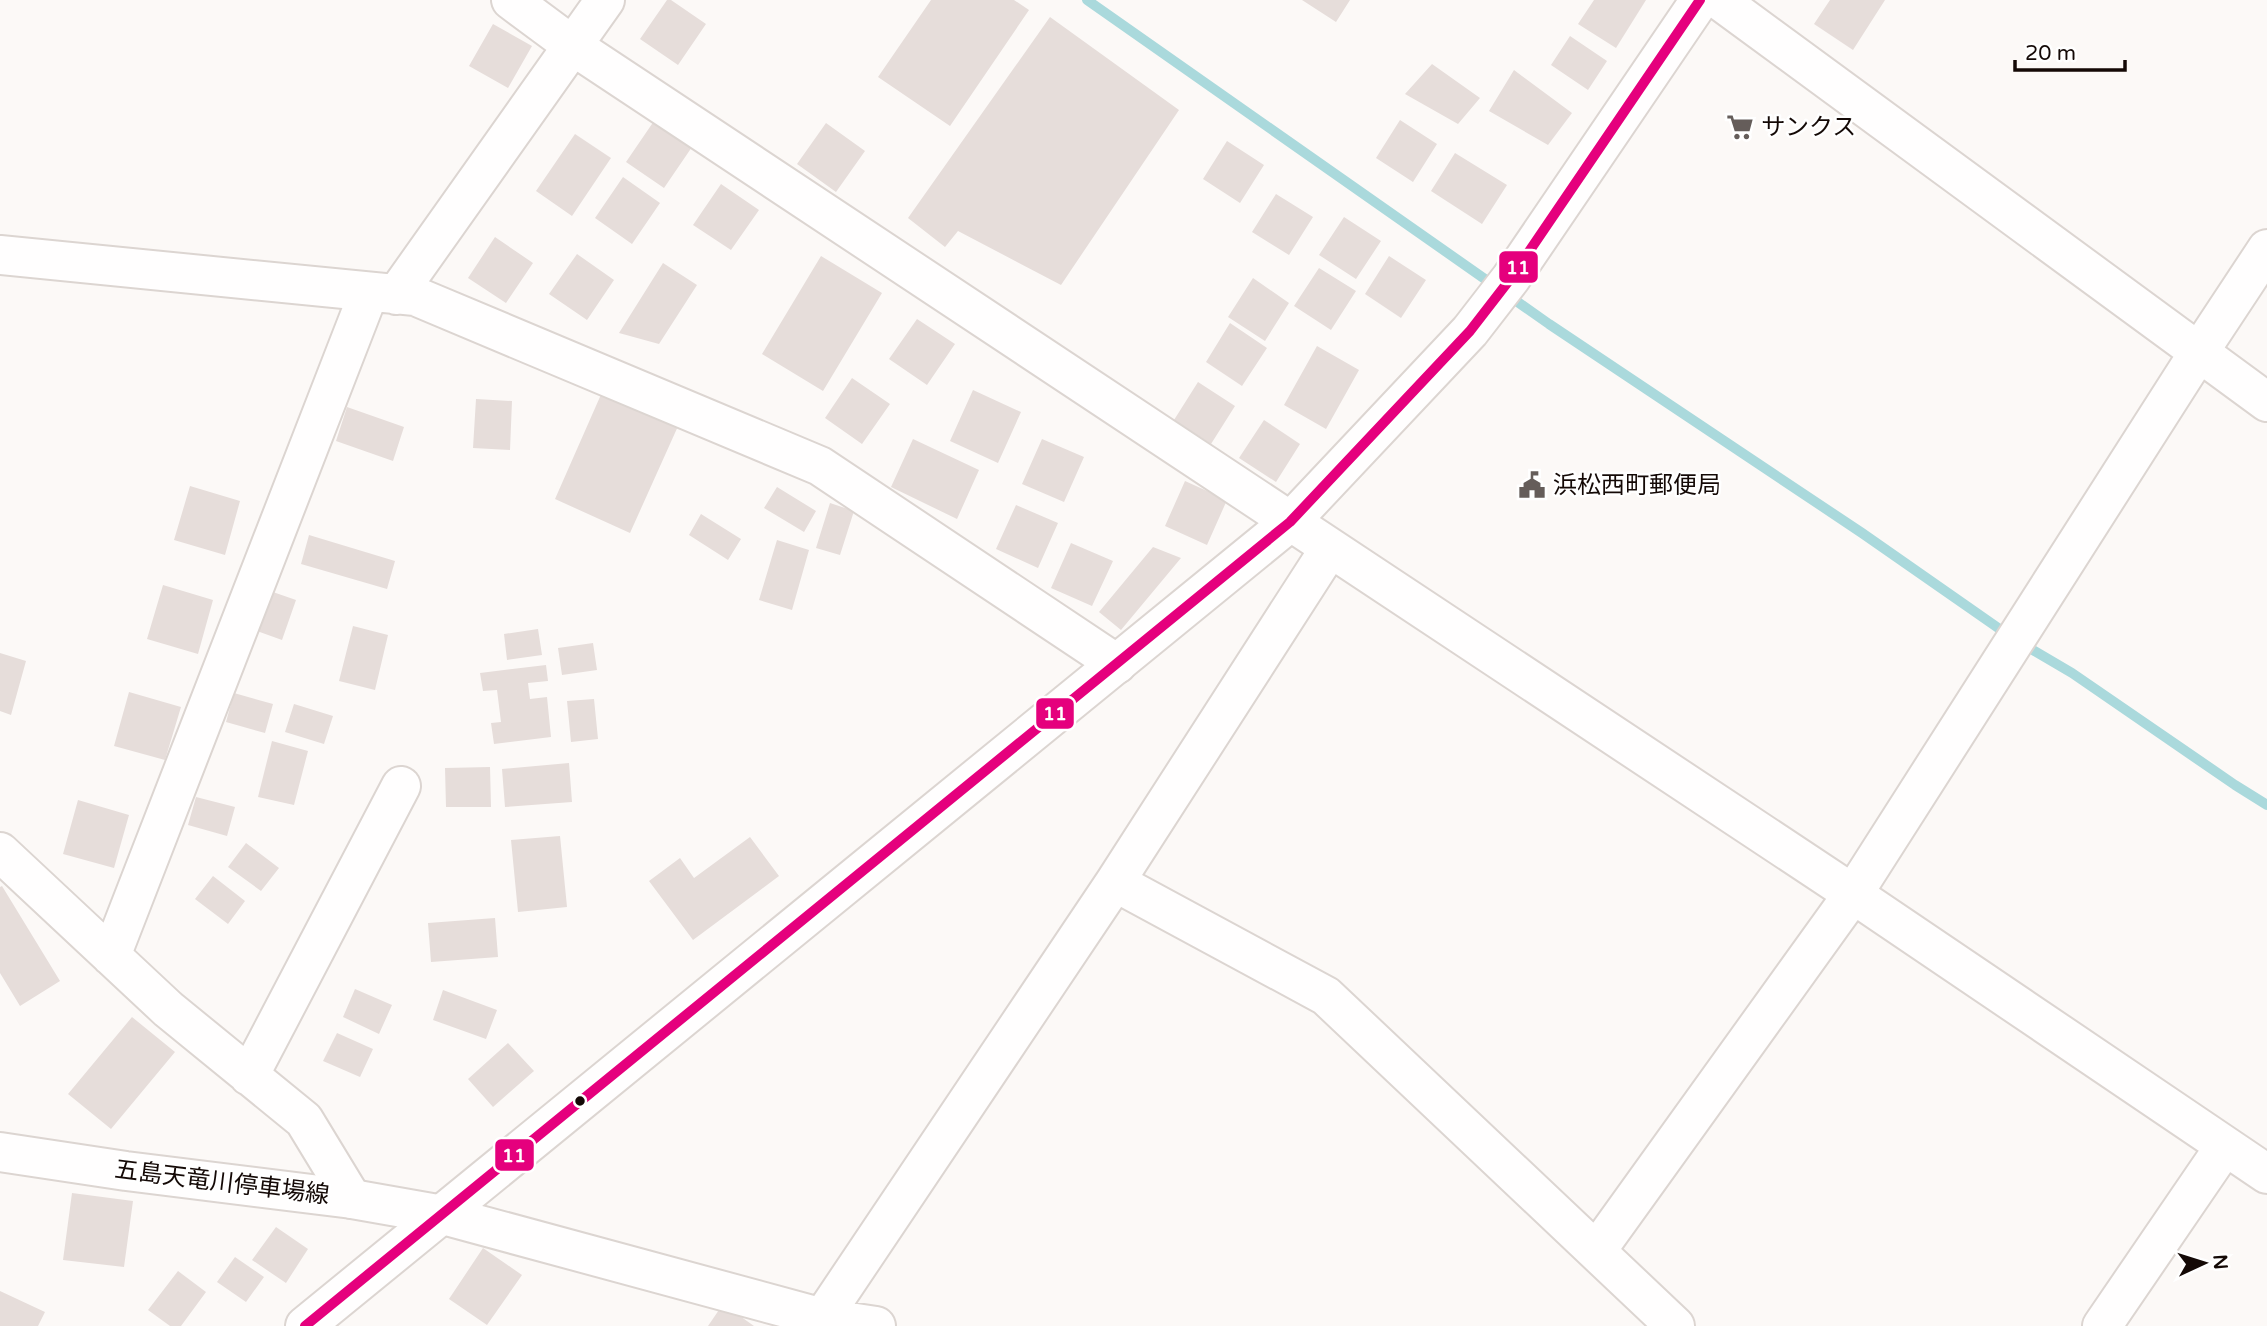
<svg xmlns="http://www.w3.org/2000/svg" width="2267" height="1326" font-family="'Varela Round','Noto Sans JP',sans-serif">
  <style>
    .lines { fill: none; stroke-linecap: round; stroke-linejoin: round }
    .stream { stroke: #aad9dc; stroke-width: 10 }
    .building { fill: #e6ddda }
    .minor-casing { stroke: #dcd5d1; stroke-width: 42 }
    .secondary-casing { stroke: #dcd5d1; stroke-width: 42 }
    .trunk-casing { stroke: #dcd5d1; stroke-width: 42 }
    .minor { stroke: #fffefe; stroke-width: 38 }
    .secondary { stroke: #fffefe; stroke-width: 38 }
    .trunk { stroke: #fffefe; stroke-width: 38 }
    .bus-1-casing { stroke: #fff; stroke-width: 16 }
    .bus-1 { stroke: #e5007d; stroke-width: 10 }
    .bus-dot { fill: #140906; stroke: #fff; stroke-width: 2.5 }
    .labels { text-anchor: middle; stroke-width: 5; stroke-linejoin: round; paint-order: stroke }
    .poi-label { font-size: 24px; fill: #140906; stroke: #fff; text-anchor: start }
    .street-label { font-size: 24px; fill: #140906; stroke: #fff }
    .line-badge { stroke: #fff; stroke-width: 2.5 }
    .badge-label { font-size: 19px; text-anchor: middle; font-weight: bold; fill: #fff }
  </style>
  <rect width="100%" height="100%" fill="#fcf9f7"/>
  <g class="lines">
    <!-- stream -->
    <path class="stream" d="M1087 0 1549 324 1862 533 2014 639 2072 673 2235 785 2267 805"/>
  </g>
  <!-- building -->
  <path class="building" d="M667 0H671L706 24 678 65 640 39Z
    M931 0H1014L1029 10 950 126 878 77Z
    M1302 0H1350L1336 22Z
    M1594 0H1646L1616 48 1578 24Z
    M1830 0H1885L1853 50 1814 24Z
    M1050 17 1179 110 1061 285 958 231 945 247 908 218Z
    M493 24 532 46 508 88 469 66Z
    M1570 36 1607 61 1588 90 1551 65Z
    M1432 64 1480 98 1458 124 1405 94Z
    M1514 70 1572 113 1548 145 1489 111Z
    M1400 120 1437 144 1413 182 1376 158Z
    M654 121 692 147 664 188 626 162Z
    M826 123 865 151 836 192 797 164Z
    M575 134 611 158 572 216 536 191Z
    M1227 141 1264 165 1240 203 1203 179Z
    M1455 153 1507 185 1482 224 1431 191Z
    M623 177 660 203 632 244 595 218Z
    M721 184 759 210 731 250 693 225Z
    M1276 194 1313 217 1289 255 1252 232Z
    M1344 217 1381 241 1356 279 1319 255Z
    M495 237 533 263 506 303 468 278Z
    M577 254 614 280 587 320 549 294Z
    M821 256 882 293 823 391 762 354Z
    M1389 256 1426 280 1401 318 1365 294Z
    M663 263 697 285 659 344 619 333Z
    M1319 268 1356 291 1331 330 1294 306Z
    M1253 278 1289 303 1265 341 1228 317Z
    M917 319 955 344 927 385 889 359Z
    M1230 323 1267 348 1242 386 1206 362Z
    M1317 346 1359 370 1326 429 1284 405Z
    M852 378 890 404 862 444 825 418Z
    M1198 382 1235 406 1211 444 1174 420Z
    M603 390 679 424 630 533 555 499Z
    M973 390 1021 412 998 463 950 441Z
    M476 399 512 401 510 450 473 448Z
    M347 407 404 427 393 461 336 441Z
    M1264 420 1300 444 1276 482 1239 458Z
    M913 439 979 470 957 519 891 487Z
    M1042 439 1084 457 1064 502 1022 484Z
    M1185 481 1227 500 1207 545 1165 526Z
    M190 486 240 501 225 555 174 540Z
    M777 487 816 511 804 532 764 508Z
    M830 503 854 511 840 555 816 548Z
    M1016 505 1058 523 1038 568 996 549Z
    M701 514 741 539 728 560 689 535Z
    M309 535 395 561 387 589 301 564Z
    M777 540 809 550 792 610 759 600Z
    M1071 543 1113 561 1092 606 1051 588Z
    M1153 547 1181 558 1121 630 1099 612Z
    M163 585 213 600 198 654 147 639Z
    M270 591 296 600 282 640 257 631Z
    M353 626 388 635 375 690 339 681Z
    M538 629 542 655 507 660 504 634Z
    M593 643 597 670 562 675 558 648Z
    M0 653 26 661 11 715 0 711Z
    M546 665 548 681 528 683 530 699 547 697 551 737 494 744 491 723 501 722 497 690 483 691 480 673Z
    M129 692 181 707 165 760 114 746Z
    M234 693 273 704 265 733 226 722Z
    M594 699 598 739 571 742 567 701Z
    M294 704 333 716 324 744 285 732Z
    M272 741 308 751 294 805 258 797Z
    M569 763 572 802 505 807 502 769Z
    M490 767 491 807H446L445 768Z
    M196 797 235 807 227 836 188 825Z
    M78 800 129 815 114 868 63 854Z
    M560 836 567 907 518 912 511 840Z
    M750 837 779 876 693 940 649 881 680 858 694 878Z
    M246 843 279 868 261 891 228 867Z
    M213 876 245 901 228 924 195 899Z
    M2 886 60 981 20 1006 0 973V887Z
    M495 918 498 957 431 962 428 923Z
    M355 989 392 1005 379 1034 343 1017Z
    M443 990 497 1010 486 1039 433 1020Z
    M132 1017 175 1052 111 1129 68 1094Z
    M337 1033 373 1049 360 1077 323 1061Z
    M508 1043 534 1071 493 1107 468 1079Z
    M72 1193 133 1201 124 1267 63 1260Z
    M276 1227 308 1249 286 1283 252 1260Z
    M483 1248 522 1275 487 1325 449 1299Z
    M235 1257 264 1277 246 1302 217 1282Z
    M178 1271 206 1292 181 1326H170L148 1310Z
    M0 1291 45 1312 38 1326H0Z
    M723 1304 754 1326H708Z"/>
  <g class="lines">
    <defs>
      <path id="minor" d="M511 0 573 46 1853 894 2267 1174
        M1719 0 2267 402
        M0 255 415 296 820 466 1117 664
        M396 295 605 0
        M0 852 168 1009 304 1120 352 1199
        M1115 882 1326 996 1675 1326
        M111 956 369 292
        M249 1076 401 786
        M443 1215 823 1318 876 1326
        M1597 1250 1853 894 2199 352 2267 249
        M817 1326 1115 882 1330 548
        M2102 1326 2225 1146"/>
      <path id="secondary" d="M0 1152 126 1171 352 1199 443 1215"/>
      <path id="trunk" d="M305 1326 1290 522 1470 331 1511 278 1700 0"/>
    </defs>
    <!-- minor casing -->
    <use href="#minor" class="minor-casing"/>
    <!-- secondary casing -->
    <use href="#secondary" class="secondary-casing"/>
    <!-- trunk casing -->
    <use href="#trunk" class="trunk-casing"/>
    <!-- minor -->
    <use href="#minor" class="minor"/>
    <!-- secondary -->
    <use href="#secondary" class="secondary"/>
    <!-- trunk -->
    <use href="#trunk" class="trunk"/>
    <defs>
      <path id="bus-1" d="M305 1326 1290 522 1470 331 1511 278 1700 0"/>
    </defs>
    <!-- bus-1 casing -->
    <use href="#bus-1" class="bus-1-casing"/>
    <!-- bus-1 -->
    <use href="#bus-1" class="bus-1"/>
  </g>
  <!-- icons -->
  <defs>
    <symbol id="supermarket-bare" viewBox="-9 -9 18 18"><path d="M-6-5.5h2.5l.6 2H6L4.5 2H-2.5L-4.4-4H-6ZM-1.5 3.2a1.3 1.3 0 1 0 .1 0ZM3 3.2a1.3 1.3 0 1 0 .1 0Z" fill="#655d5a" stroke="#fff" stroke-width="2.5" paint-order="stroke"/></symbol>
    <symbol id="civic-bare" viewBox="-9 -9 18 18"><path d="M-.6-6.5H3V-4.5H.6V-3L4-1V1h2V6H-6V1h2V-1L-.6-3ZM-1.2 2.5V6h2.4V2.5Z" fill="#655d5a" stroke="#fff" stroke-width="2.5" paint-order="stroke"/></symbol>
  </defs>
  <g fill-rule="evenodd">
    <use href="#supermarket-bare" x="1721" y="108" width="38" height="38"/>
    <use href="#civic-bare" x="1513" y="466" width="38" height="38"/>
  </g>
  <!-- markers -->
  <circle class="bus-dot" cx="580" cy="1101" r="6"/>
  <g class="labels">
    <!-- poi labels -->
    <g class="poi-label">
      <text x="1761" y="135">サンクス</text>
      <text x="1553" y="493">浜松西町郵便局</text>
    </g>
    <!-- street labels -->
    <g class="street-label">
      <text transform="translate(222 1182) rotate(7)" y="8">五島天竜川停車場線</text>
    </g>
  </g>
  <g class="line-badge">
    <rect x="1498" y="250" width="41" height="34" rx="7" fill="#e5007d"/>
    <rect x="1035" y="697" width="40" height="33" rx="7" fill="#e5007d"/>
    <rect x="494" y="1138" width="41" height="34" rx="7" fill="#e5007d"/>
  </g>
  <g class="badge-label">
    <text x="1518" y="274">11</text>
    <text x="1055" y="720">11</text>
    <text x="514" y="1162">11</text>
  </g>
  <!-- north arrow -->
  <g transform="translate(2204 1263) rotate(86)" stroke="#ffffff" stroke-width="5" paint-order="stroke">
  <path d="M0-5L12 26L0 18L-12 26Z" fill="#140906"/>
  <text y="-10" font-size="19" font-weight="bold" text-anchor="middle" fill="#140906">N</text>
  </g>
  <!-- scale -->
  <path d="M2015 60v10h110v-10" fill="none" stroke="#140906" stroke-width="3.5"/>
  <text x="2025" y="60" font-size="21" fill="#140906" stroke="#ffffff" stroke-width="5" paint-order="stroke">20 m</text>
</svg>
